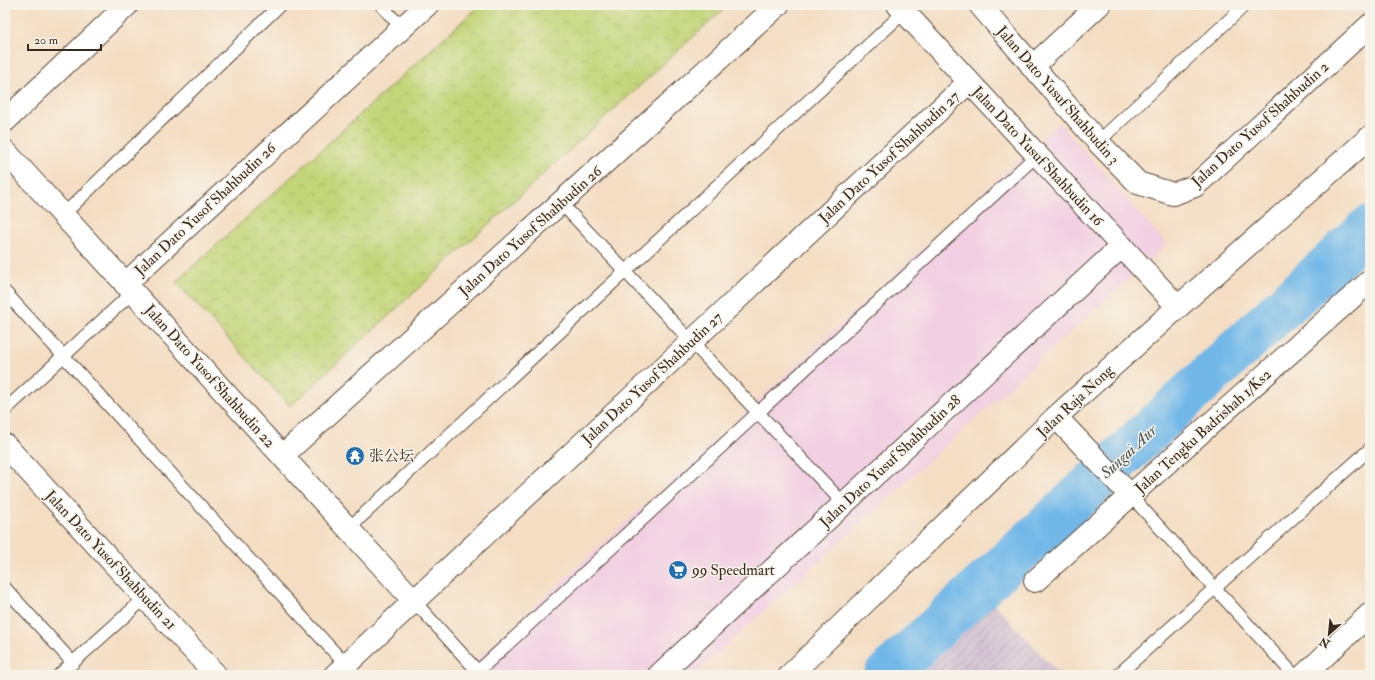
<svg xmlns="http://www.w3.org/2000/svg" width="1375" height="680" font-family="'IM FELL Double Pica','Noto Serif SC',serif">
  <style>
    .built { fill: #f2cfe2 }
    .industrial { fill: url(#industrial-furrows) }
    .park { fill: url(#park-crowns); stroke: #7e804b }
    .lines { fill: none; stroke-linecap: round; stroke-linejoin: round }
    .river { stroke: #71b8e8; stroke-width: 44 }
    .lane-casing { stroke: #574537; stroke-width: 14 }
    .street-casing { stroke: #574537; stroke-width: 24 }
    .secondary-casing { stroke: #574537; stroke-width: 24 }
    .lane { stroke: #fff; stroke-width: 12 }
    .street { stroke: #fff; stroke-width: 22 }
    .secondary { stroke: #fff; stroke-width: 22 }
    .labels { text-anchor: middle; stroke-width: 3; stroke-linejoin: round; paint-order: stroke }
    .street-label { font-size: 15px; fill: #3b2a1e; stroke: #f7f3e8 }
    .poi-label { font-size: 15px; fill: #3b2a1e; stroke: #f7f3e8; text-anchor: start }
    .water-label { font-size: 16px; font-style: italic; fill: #4b555b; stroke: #f7f3e8 }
  </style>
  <defs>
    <pattern id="industrial-furrows" width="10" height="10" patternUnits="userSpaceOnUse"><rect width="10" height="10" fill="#cfbdd0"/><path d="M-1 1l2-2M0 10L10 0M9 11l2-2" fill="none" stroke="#a99aa8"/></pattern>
    <pattern id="park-crowns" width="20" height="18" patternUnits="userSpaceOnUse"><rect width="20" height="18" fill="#c2d578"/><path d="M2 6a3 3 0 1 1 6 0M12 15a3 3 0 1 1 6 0" fill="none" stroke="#a8b767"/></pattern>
  </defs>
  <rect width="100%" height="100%" fill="#f7f3e8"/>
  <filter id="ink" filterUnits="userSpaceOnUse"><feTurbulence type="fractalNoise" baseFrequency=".025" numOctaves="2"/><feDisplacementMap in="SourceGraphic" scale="8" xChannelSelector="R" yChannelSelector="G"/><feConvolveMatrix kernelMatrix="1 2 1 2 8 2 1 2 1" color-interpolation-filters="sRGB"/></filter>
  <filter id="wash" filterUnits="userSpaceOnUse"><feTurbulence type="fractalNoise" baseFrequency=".012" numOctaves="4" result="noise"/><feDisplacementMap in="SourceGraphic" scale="16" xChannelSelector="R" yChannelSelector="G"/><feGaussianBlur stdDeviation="0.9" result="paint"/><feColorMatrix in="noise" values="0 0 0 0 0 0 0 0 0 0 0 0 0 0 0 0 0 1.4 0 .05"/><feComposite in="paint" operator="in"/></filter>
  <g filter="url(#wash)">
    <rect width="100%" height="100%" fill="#f4ddc2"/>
    <!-- built -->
    <path class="built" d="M1059 123 1167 244 694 675H460Z"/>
    <!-- industrial -->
    <path class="industrial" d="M991 601 1060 675H909Z"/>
    <!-- park -->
    <path class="park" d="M480 5H728L290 406 176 282Z"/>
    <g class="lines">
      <!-- river -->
      <path class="river" d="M886 675 1370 227"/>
    </g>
  </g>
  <g filter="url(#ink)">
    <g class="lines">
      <defs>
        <path id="lane" d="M381 5 402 28
          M1098 142 1245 5
          M561 203 844 504
          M63 215 280 5
          M5 292 346 665
          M5 410 133 292
          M1131 496 1294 675
          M348 529 904 12
          M5 588 73 663
          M414 601 481 675
          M1119 674 1370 449
          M59 675 145 598
          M474 675 1037 155"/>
        <path id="street" d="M898 5 1178 307
          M980 5 1098 142 1138 183 1173 194 1195 186 1370 25
          M1032 67 1099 5
          M5 121 127 5
          M5 151 414 601
          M125 284 427 5
          M1056 417 1131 496
          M5 445 216 675
          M282 456 778 5
          M1035 581 1370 281
          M335 675 969 82
          M659 675 1122 246
          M1304 675 1370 614"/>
        <path id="secondary" d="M790 675 1056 417 1178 307 1370 137"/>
      </defs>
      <!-- lane casing -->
      <use href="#lane" class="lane-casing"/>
      <!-- street casing -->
      <use href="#street" class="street-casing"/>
      <!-- secondary casing -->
      <use href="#secondary" class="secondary-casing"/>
      <!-- lane -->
      <use href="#lane" class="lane"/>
      <!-- street -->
      <use href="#street" class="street"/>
      <!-- secondary -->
      <use href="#secondary" class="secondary"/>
    </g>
  </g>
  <!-- icons -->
  <defs>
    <symbol id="temple-disc" viewBox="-11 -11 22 22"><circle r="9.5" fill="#1f6fb2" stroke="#f7f3e8"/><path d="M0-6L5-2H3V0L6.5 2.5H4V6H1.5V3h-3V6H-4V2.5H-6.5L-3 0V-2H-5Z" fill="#fff"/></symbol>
    <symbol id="supermarket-disc" viewBox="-11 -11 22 22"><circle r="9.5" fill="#1f6fb2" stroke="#f7f3e8"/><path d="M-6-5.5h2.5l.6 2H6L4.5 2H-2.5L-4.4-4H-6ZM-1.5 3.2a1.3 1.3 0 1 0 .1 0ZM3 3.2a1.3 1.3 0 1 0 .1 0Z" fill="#fff"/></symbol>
  </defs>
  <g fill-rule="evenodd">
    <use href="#temple-disc" x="344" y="445" width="22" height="22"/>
    <use href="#supermarket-disc" x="667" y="559" width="22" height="22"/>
  </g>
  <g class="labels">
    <!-- street labels -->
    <g class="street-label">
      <text transform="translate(1058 95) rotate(49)" y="5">Jalan Dato Yusuf Shahbudin 3</text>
      <text transform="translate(1260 124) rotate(-42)" y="5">Jalan Dato Yusof Shahbudin 2</text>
      <text transform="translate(1038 156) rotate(47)" y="5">Jalan Dato Yusuf Shahbudin 16</text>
      <text transform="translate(889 157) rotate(-43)" y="5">Jalan Dato Yusof Shahbudin 27</text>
      <text transform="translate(205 209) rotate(-43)" y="5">Jalan Dato Yusof Shahbudin 26</text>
      <text transform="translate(530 231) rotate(-42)" y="5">Jalan Dato Yusof Shahbudin 26</text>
      <text transform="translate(210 376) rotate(48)" y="5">Jalan Dato Yusof Shahbudin 22</text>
      <text transform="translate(652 378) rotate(-43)" y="5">Jalan Dato Yusof Shahbudin 27</text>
      <text transform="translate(1075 401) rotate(-43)" y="5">Jalan Raja Nong</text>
      <text transform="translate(1203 431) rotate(-42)" y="5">Jalan Tengku Badrishah 1/Ks2</text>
      <text transform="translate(890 461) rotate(-43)" y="5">Jalan Dato Yusuf Shahbudin 28</text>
      <text transform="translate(111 560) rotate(47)" y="5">Jalan Dato Yusof Shahbudin 21</text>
    </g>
    <!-- poi labels -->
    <g class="poi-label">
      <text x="369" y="461">张公坛</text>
      <text x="692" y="575">99 Speedmart</text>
    </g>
    <!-- water labels -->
    <g class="water-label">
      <text transform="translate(1128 451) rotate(-43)" y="6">Sungai Aur</text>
    </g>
  </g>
  <!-- margin -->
  <rect width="1375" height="680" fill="none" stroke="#f7f3e8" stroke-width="20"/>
  <!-- north arrow -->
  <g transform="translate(1329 634) rotate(207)" stroke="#f7f3e8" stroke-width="3" paint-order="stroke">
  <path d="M0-3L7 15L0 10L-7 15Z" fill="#3b2a1e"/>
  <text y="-6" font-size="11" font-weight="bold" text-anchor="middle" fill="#3b2a1e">N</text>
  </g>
  <!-- scale -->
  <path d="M28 44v6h73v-6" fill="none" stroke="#3b2a1e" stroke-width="2"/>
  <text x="34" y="44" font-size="12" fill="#3b2a1e" stroke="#f7f3e8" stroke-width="3" paint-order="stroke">20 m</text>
</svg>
